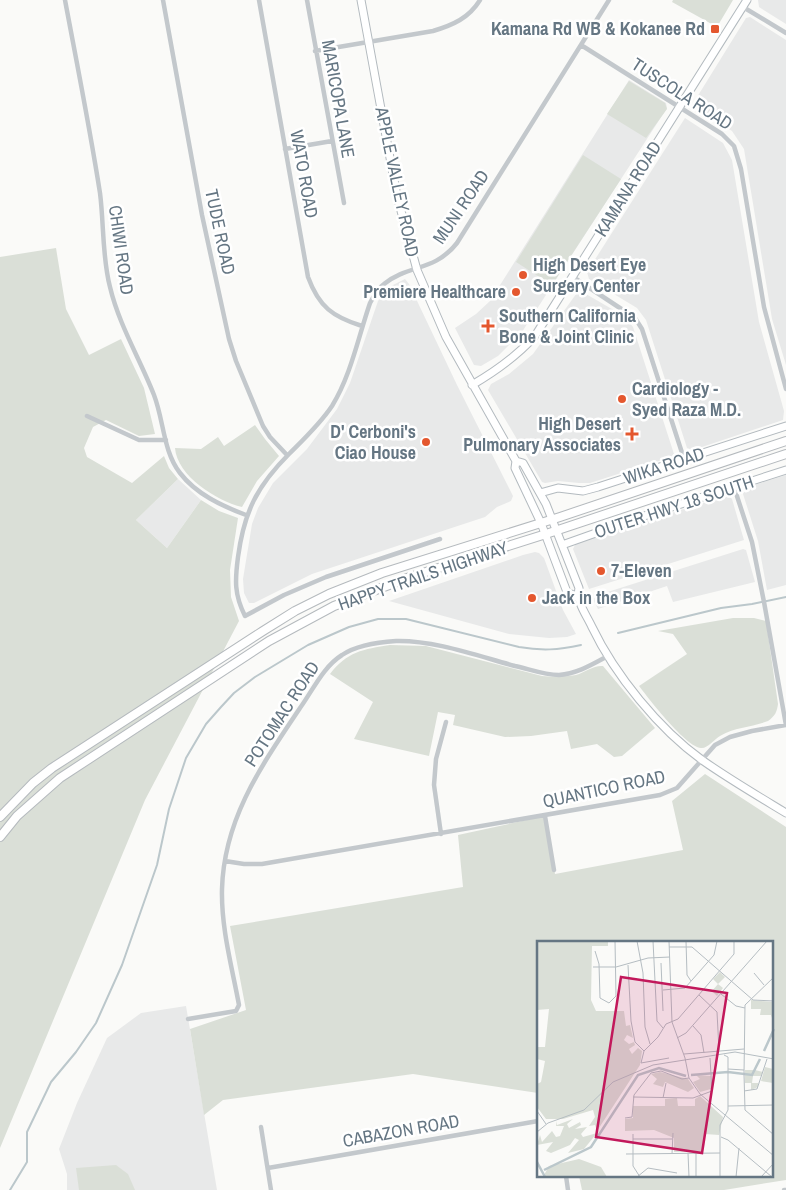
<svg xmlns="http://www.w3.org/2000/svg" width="786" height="1190" font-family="'Archivo Narrow',sans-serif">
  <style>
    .built { fill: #e8e9e9 }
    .green { fill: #dadfd7 }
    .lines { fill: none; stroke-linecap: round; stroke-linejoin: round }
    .stream { stroke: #bbc7cb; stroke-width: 2 }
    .secondary-casing { stroke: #b3babf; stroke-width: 9 }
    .primary-casing { stroke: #b5babe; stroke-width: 10 }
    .street { stroke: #c3c8cc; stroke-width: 4.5 }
    .secondary { stroke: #fff; stroke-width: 7 }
    .primary { stroke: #fff; stroke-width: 8 }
    .poi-dot { fill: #e4572e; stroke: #fff; stroke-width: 2 }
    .labels { text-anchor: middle; stroke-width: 5; stroke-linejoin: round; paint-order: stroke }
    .poi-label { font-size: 18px; font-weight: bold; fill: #657683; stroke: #fff; text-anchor: start }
    .street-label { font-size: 18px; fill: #657683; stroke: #fff }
    .inset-river { fill: none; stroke: #bbc7cb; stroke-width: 2.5 }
    .inset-road { fill: none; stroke: #b5bdc2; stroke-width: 1 }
    .view { fill: #c2185b; fill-opacity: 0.15; stroke: #c2185b; stroke-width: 2.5 }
    .inset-edge { fill: none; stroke: #657683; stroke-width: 2.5 }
  </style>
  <rect width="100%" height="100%" fill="#fafaf8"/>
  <!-- built -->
  <path class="built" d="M758 0H786V24L759 7Z
    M750 17 786 40V365L772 319 744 149 732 131 696 108 694 102 746 18Z
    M629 80 666 103 667 108 522 332 498 356 481 366 474 365 455 328 476 314 490 301Z
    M685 118 723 143 732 160 759 322 784 411 783 420 693 450 687 448 646 320 637 308 589 279 587 272Z
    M405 279 409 284 457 385 513 496 511 501 497 507 485 517 312 574 254 603H249L244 593 243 579 252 524 258 508 273 483 307 449 337 409 350 383 378 301 391 286Z
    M579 290 624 316 633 327 674 454 671 457 590 483H579L558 481 545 483 542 482 488 390 491 384 509 374 533 354Z
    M786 475V585L767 590 758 541 743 494 745 488Z
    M178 479 201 500 167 548 136 520Z
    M725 496 730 497 732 499 744 540 589 589 573 549 576 543Z
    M743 549 746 550 755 582 673 602 667 586 598 609 594 601 595 596Z
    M535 552 539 553 544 558 563 610 576 634 567 637 549 638 509 634 389 601 523 555Z
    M186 1006 217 1190H67V1174L59 1149 77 1103 107 1038 141 1013Z"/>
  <!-- green -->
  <path class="green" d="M673 0H733L717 27 672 2Z
    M629 81 665 103 667 109 646 138 607 114Z
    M583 155 621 179 552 285 516 262Z
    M56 248 66 309 89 355 121 339 144 388 155 434 139 436 106 420 93 427 84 448 87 457 132 483 164 456 169 468 178 479 136 520 167 548 201 500 219 511 238 518 230 570 231 597 239 621 145 800 0 1148V257Z
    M255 425 265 439 279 456 257 481 242 507C217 501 177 476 175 448L201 449 218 437 224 446Z
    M733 618H754L766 621 778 704C777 712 775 716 768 721 753 727 735 727 720 736 715 739 707 749 701 748 686 747 649 699 639 686L687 654 673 634 658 631Z
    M390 645 426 646 542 676C554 677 564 677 576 675 585 672 594 665 603 666L655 728 622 756 614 757 597 744 571 749 567 731 531 736 505 737 453 725 455 715 438 712 429 756 354 739 373 702 330 674C347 652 363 649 390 645Z
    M705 774 786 827V1180L724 1190H582L579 1176H772V942H538V1093L413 1074 223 1100 204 1115 190 1029 246 1010 230 926 463 887 458 835 545 816 555 874 683 850 672 801Z
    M116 1165 128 1174 135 1190H79L76 1168Z"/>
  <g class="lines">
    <!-- stream -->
    <path class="stream" d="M618 633 721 608 752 604 786 597
      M10 1190 27 1162V1132L51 1082 76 1052 96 1023 122 965 157 865 169 809 186 758 206 724 221 707 234 693 255 677 308 645 349 627 378 619H406L519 647C542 651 558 650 581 645"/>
    <defs>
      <path id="secondary" d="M361 0 397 196 417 270 446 337 516 461 515 468 541 523 567 592 577 597
        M472 385C496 371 517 356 535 336L747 0
        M516 461 523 463 546 504 579 588C576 602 586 614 592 627 615 675 659 729 702 760 729 779 758 796 786 813
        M540 493 558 488 583 491 598 487 786 426
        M562 545 641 517 786 470"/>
      <path id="primary" d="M0 817 33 783 52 768 263 631 295 611 329 594 382 573 560 517 786 441
        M0 837 17 816 60 778 269 641 334 606 410 577 546 534 786 454"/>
    </defs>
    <!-- secondary casing -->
    <use href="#secondary" class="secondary-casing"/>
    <!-- primary casing -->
    <use href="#primary" class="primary-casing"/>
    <!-- street -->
    <path class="street" d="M65 0C77 64 90 129 100 193 104 224 102 257 110 287 119 325 140 359 154 395 164 421 163 451 180 473 196 494 222 506 246 515
      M163 0 202 215 229 339 236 361 263 426 270 437 287 455
      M259 0 308 277C319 307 333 317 362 326
      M307 0 344 203
      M743 7 786 33
      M581 45 722 134 734 146 741 169 764 307 786 389
      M315 51 433 31C453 25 469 18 480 0
      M285 149 332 141
      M573 277 635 318 642 329 684 459
      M87 416 139 440H166
      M440 539 326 577 284 595 245 616C234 594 235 580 238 557 244 512 257 486 289 454 304 439 320 424 332 406 351 375 358 338 370 303 374 296 377 289 384 284 409 264 434 272 457 243L609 0
      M545 816 554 870
      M441 834 434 785 436 759 446 722
      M225 861 244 864H262L660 795 677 788 715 745 730 737 752 731 786 725 764 602 752 542 734 487
      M188 1019 236 1011 239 1005C232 967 221 928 222 889 224 818 262 765 300 708 313 690 323 667 342 655 357 645 379 642 396 641 434 640 478 656 515 666 529 669 544 675 559 675 577 674 593 664 608 656
      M261 1127 271 1190
      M268 1168 538 1121
      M566 1176 568 1190
      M784 1190H786"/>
    <!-- secondary -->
    <use href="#secondary" class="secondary"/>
    <!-- primary -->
    <use href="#primary" class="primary"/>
  </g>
  <!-- markers -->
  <g class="poi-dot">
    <rect x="710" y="24" width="10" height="10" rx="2.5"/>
    <circle cx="523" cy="275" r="5"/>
    <circle cx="516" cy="292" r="5"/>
    <path d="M485.5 318.5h5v5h5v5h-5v5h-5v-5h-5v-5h5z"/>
    <circle cx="622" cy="399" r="5"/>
    <path d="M629.5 426.5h5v5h5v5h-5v5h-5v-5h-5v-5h5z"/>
    <circle cx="426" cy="442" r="5"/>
    <circle cx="601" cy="571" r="5"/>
    <circle cx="532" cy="598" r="5"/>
  </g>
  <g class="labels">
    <!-- poi labels -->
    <g class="poi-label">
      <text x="705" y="35" text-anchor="end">Kamana Rd WB &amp; Kokanee Rd</text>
      <text x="533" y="271">High Desert Eye<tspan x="533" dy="21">Surgery Center</tspan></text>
      <text x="506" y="298" text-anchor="end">Premiere Healthcare</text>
      <text x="499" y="322">Southern California<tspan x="499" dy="21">Bone &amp; Joint Clinic</tspan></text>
      <text x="632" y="395">Cardiology -<tspan x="632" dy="21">Syed Raza M.D.</tspan></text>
      <text x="621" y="430" text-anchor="end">High Desert<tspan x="621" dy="21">Pulmonary Associates</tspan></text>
      <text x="416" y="438" text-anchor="end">D' Cerboni's<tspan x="416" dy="21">Ciao House</tspan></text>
      <text x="611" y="577">7-Eleven</text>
      <text x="542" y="604">Jack in the Box</text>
    </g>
    <!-- street labels -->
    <g class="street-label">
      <text transform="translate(682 94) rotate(33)" y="6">TUSCOLA ROAD</text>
      <text transform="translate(338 99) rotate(80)" y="6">MARICOPA LANE</text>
      <text transform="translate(304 174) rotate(80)" y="6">WATO ROAD</text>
      <text transform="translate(397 182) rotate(78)" y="6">APPLE VALLEY ROAD</text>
      <text transform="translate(628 189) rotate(-58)" y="6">KAMANA ROAD</text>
      <text transform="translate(461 207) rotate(-56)" y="6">MUNI ROAD</text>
      <text transform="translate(220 232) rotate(78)" y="6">TUDE ROAD</text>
      <text transform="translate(121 250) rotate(82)" y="6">CHIWI ROAD</text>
      <text transform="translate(664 466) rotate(-18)" y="6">WIKA ROAD</text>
      <text transform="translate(674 507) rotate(-18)" y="6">OUTER HWY 18 SOUTH</text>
      <text transform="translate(423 576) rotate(-19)" y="6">HAPPY TRAILS HIGHWAY</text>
      <text transform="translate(282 714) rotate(-57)" y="6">POTOMAC ROAD</text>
      <text transform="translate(604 789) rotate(-12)" y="6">QUANTICO ROAD</text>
      <text transform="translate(401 1131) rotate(-10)" y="6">CABAZON ROAD</text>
    </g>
  </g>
  <!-- overview -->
  <g transform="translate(537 941)">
    <rect width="236" height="236" fill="#fafaf8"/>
    <path d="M0 0H71V5H55L54 59 59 70H87L89 85 93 84 96 97 90 94 87 99 92 103 97 101 98 104 92 108 95 113 101 107 105 110 103 124 60 190 58 184 52 185 58 176 56 169 26 178H9L0 166V143L4 141 8 120 0 118V106H8L12 68 0 69ZM183 31 188 36 181 43 186 47 180 55 175 50 181 43 176 38ZM214 59 236 61V80L234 74H223L224 68H214ZM219 124 218 129 226 131 224 135H216L215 142H221V146L214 149V142H208V129H217ZM228 126 236 128V142L224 140ZM123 131 151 138 157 147 151 151 128 141 126 146 116 143 120 138 114 133ZM159 134 174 135V148L163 151 156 141 163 138ZM163 155 186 176 182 194 168 193 166 211H137V197L117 189 88 190V178L96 177V165H128V158L140 157 141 165H158V158ZM36 178 30 183 32 187 43 181 44 184 38 188 50 186 44 193 46 196 60 192 47 208 31 212 42 199 38 197 33 204 14 212 9 210 16 201 0 204 3 194 5 201 15 190 19 196 23 195 27 185H19L20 180V184ZM42 218 64 226 70 236H6L12 225Z" fill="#dadfd7"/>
    <path class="inset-river" d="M227 110 237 88M154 134 191 131 215 134 223 118M0 221 8 236M7 229 54 206 101 134 122 127 149 135"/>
    <path class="inset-road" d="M100 0 106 32 108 86 113 103M116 0 120 80 126 87M132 0 135 81 148 117M149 0 150 34 154 40M132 6H155L216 59 237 60M58 10 62 23 63 57 72 62 79 55 78 0M124 22 126 70M91 24 94 80 98 101 107 110M56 26H78M79 26 111 17 133 16M217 32 227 44M237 36 208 64 207 133 208 169 237 194M126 49 148 47 177 14 180 0M184 53 199 65 208 67M162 54 180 71 182 109M156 85 164 94 167 112M140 97 149 92 230 0M147 113 207 108M132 117 104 122 107 110 121 96 129 83 141 78 197 13V0M148 117 152 137 163 153 237 215M191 128 207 129M207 150 220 148 230 118M96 156 156 157 175 150 173 117M126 157 129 142M191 165 237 164M0 170 9 183M88 177 95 176 97 154 114 132 124 130 145 138 152 137M0 191 11 182 47 169 76 141 116 124 198 111 237 118M96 193V225L103 236M184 196 191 199 235 236M96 198H135M151 212 152 236M159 212V236M89 213 183 212M135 213 136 192M100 236 111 227 140 232M183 236V184L191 169V116L187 114M199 236 202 207M224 236 237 222"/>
    <path class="view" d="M84 36 190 52 165 212 59 196Z"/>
    <rect width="236" height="236" class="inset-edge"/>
  </g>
</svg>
